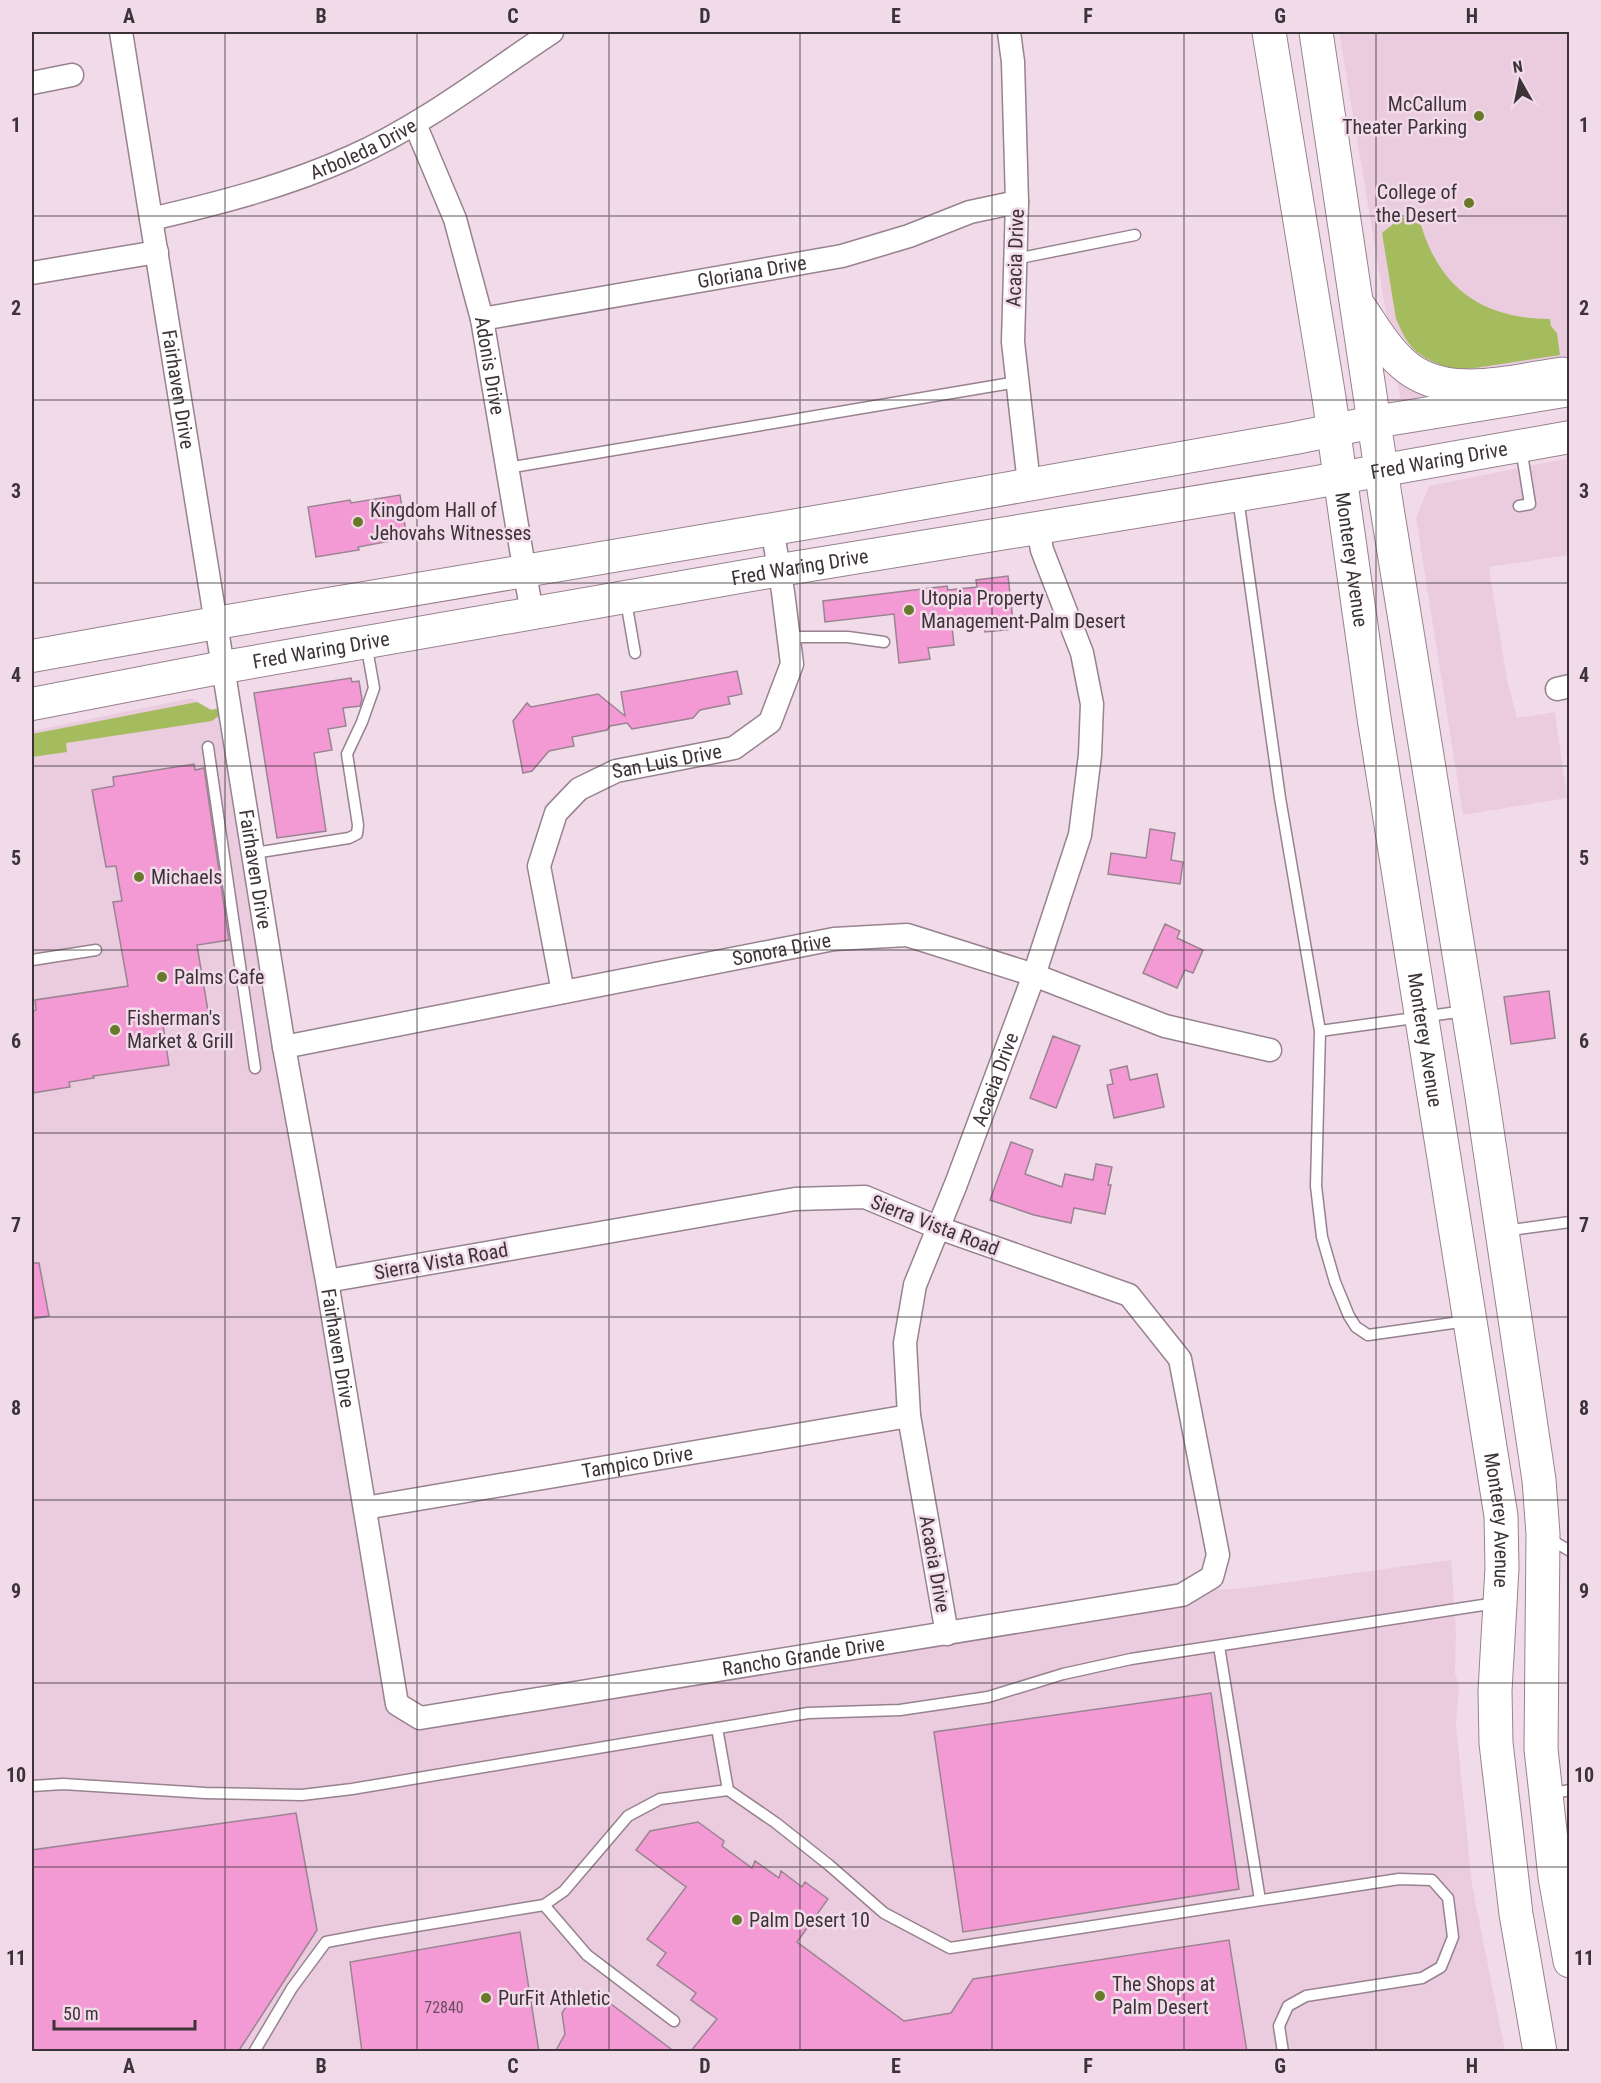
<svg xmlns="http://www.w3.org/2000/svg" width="1601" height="2083" font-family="'Roboto Condensed',sans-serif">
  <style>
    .built { fill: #ebccdf }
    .green { fill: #a4bc5e }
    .building { fill: #f39ad4; stroke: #998491; stroke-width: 1.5 }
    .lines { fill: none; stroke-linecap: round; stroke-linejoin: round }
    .service-casing { stroke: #97828f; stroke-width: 13 }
    .minor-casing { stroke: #97828f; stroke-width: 25 }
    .secondary-casing { stroke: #97828f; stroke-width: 34 }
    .primary-casing { stroke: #97828f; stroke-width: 35 }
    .service { stroke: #fff; stroke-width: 10 }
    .minor { stroke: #fff; stroke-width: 22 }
    .secondary { stroke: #fff; stroke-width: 32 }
    .primary { stroke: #fff; stroke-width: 33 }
    .grid { fill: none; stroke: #3c3338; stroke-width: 1.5; stroke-opacity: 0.55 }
    .poi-dot { fill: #687a2a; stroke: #f2dbe9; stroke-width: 2 }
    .labels { text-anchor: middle; stroke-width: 5; stroke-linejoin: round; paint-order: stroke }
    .number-label { font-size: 16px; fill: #6a4d5f }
    .poi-label { font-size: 20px; fill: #3c3338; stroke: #f2dbe9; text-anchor: start }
    .street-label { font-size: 20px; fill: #3c3338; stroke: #f2dbe9 }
    .neatline { fill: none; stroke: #3c3338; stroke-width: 2 }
    .grid-label { font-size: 20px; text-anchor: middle; font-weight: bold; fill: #3c3338 }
  </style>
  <rect width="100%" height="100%" fill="#f2dbe9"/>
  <!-- built -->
  <path class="built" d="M1339 32H1569V375L1401 403Z
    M1569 458V555L1489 567 1507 680 1517 718 1555 712 1567 798 1463 815 1416 518 1429 486Z
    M192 698 228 719 399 1716 1209 1590 1236 1589 1451 1560 1456 1632 1455 1673 1459 1685 1456 1725 1472 1884 1505 2051H32V731Z"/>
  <!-- green -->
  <path class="green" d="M1402 217 1421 225C1440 289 1484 319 1550 319L1551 326 1557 333 1560 355 1462 370C1447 368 1429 362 1417 352 1407 344 1401 330 1396 319L1382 233Z
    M197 702 211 710 219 708 220 715 212 721 66 743 67 752 32 757V734Z"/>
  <!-- building -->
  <path class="building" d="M400 495 407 538 358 547 359 550 316 557 308 507 350 500 351 503Z
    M1008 576 1014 629 985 632 984 622 952 626 954 645 928 648 930 659 899 663 894 614 825 622 823 601 947 586 948 590 977 587 976 580Z
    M737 671 742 694 728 697 730 704 700 710 693 718 632 729 627 723 610 726 607 730 572 737 574 746 549 751 532 771 523 773 513 721 527 703 531 707 598 694 625 716 621 692Z
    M351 678 352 682 359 681 362 699 360 706 343 708 346 726 328 729 332 750 314 753 326 831 277 838 254 693Z
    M194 764 195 770 204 768 229 940 197 945 209 1017 163 1025 169 1065 93 1076 94 1078 69 1082 70 1087 32 1093V1011L36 1010 35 1000 128 986 113 902 122 901 116 866 106 867 92 790 114 786 113 777Z
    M1150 829 1175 833 1171 860 1183 862 1180 884 1108 874 1111 853 1146 858Z
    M1165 924 1180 931 1177 938 1203 950 1193 973 1185 970 1177 988 1143 973Z
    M1549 991 1555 1038 1511 1044 1504 997Z
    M1053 1036 1080 1046 1056 1108 1030 1098Z
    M1127 1066 1130 1080 1157 1074 1164 1107 1114 1118 1107 1085 1113 1084 1110 1070Z
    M1011 1142 1033 1150 1025 1174 1062 1187 1065 1174 1093 1180 1096 1164 1112 1167 1108 1185H1111L1105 1214 1074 1208 1071 1223 1034 1215 990 1200Z
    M32 1263H39L49 1316 32 1319Z
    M1211 1693 1239 1889 963 1932 934 1732Z
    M296 1813 317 1930 238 2052H32V1850Z
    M698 1822 724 1841 722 1846 752 1868 755 1861 779 1878 781 1871 802 1887 805 1882 828 1899 797 1942 904 2021 951 2013 973 1979 1229 1940 1247 2052H690L717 2019 691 2000 696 1993 657 1965 666 1953 647 1939 686 1887 636 1850 650 1831Z
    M520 1932 539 2052H362L350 1962Z
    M599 1995 675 2052H555L565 2034 562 2013 570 2001Z"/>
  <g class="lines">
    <defs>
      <path id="service" d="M1015 259 1135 235
        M507 468 1017 382
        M1238 498 1280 798 1320 1031 1316 1186 1322 1237 1335 1282 1349 1316 1356 1327 1368 1335 1467 1321
        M1519 506 1530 504 1521 448
        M626 601 635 653
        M789 637H848L884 642
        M208 747 255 1068
        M254 853 349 838 357 834 358 825 347 754 362 722 374 688 366 643
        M32 960 96 950
        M1320 1031 1465 1011
        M1504 1231 1570 1222
        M1548 1538 1570 1551
        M1219 1646 1260 1900
        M717 1728 728 1790
        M32 1786 63 1784 205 1793 302 1795 352 1789 808 1713 900 1710 988 1697 1063 1674 1131 1659 1496 1603
        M1549 1794 1570 1790
        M544 1905 587 1955 674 2021
        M254 2052 292 1988 326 1942 374 1933 544 1905 564 1891 628 1816 660 1799 728 1790 776 1823 829 1865 884 1913 950 1948 1399 1879 1432 1880 1448 1898 1453 1937 1441 1967 1422 1978 1306 1996 1288 2006 1279 2026 1283 2052"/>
      <g id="minor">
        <path id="s1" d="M121 32 284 1047 327 1281 397 1704 420 1718 1182 1595 1212 1577 1218 1555 1180 1359 1129 1295 939 1228 865 1197 795 1199 327 1281"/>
        <path d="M1009 32 1013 62 1017 202 1013 342 1029 484"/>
        <path d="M32 83 72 75"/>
        <path id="s2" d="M415 124 455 219 482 319 532 614"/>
        <path id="s3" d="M151 219C220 203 286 186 351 157 423 125 487 75 552 32"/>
        <path d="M32 273 157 252"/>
        <path id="s4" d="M482 319 842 256 909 236 970 212 1017 202"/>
        <path d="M1557 689 1570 686"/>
        <path id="s5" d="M563 992 539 866 556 813 579 789 616 771 734 748 770 722 792 664 783 592 772 528"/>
        <path id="s6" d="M284 1047 834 939 907 935 1034 975 1165 1026 1270 1050"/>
        <path id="s7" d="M365 1508 909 1416"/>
        <path id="s8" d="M947 1634 909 1416 905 1343 915 1285 956 1184 1034 975 1080 835 1090 755 1092 704 1082 653 1042 550 1038 528"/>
      </g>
      <g id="secondary">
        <path d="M32 656 216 623 862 514 1295 438 1374 422 1570 390"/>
        <path id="s9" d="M32 704 224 667 780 570 1294 486 1570 437"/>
      </g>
      <g id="primary">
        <path id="s10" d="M1269 32 1329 398 1374 718 1501 1516 1502 1568 1495 1691 1496 1743 1516 1914 1540 2052"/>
        <path d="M1316 32 1385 496 1481 1090 1539 1480 1543 1534 1541 1749 1555 1877 1570 1961"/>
        <path d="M1360 308C1373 327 1385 348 1402 363 1444 402 1511 381 1562 374L1570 375"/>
      </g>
    </defs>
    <!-- service casing -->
    <use href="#service" class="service-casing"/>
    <!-- minor casing -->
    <use href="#minor" class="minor-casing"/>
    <!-- secondary casing -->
    <use href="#secondary" class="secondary-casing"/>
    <!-- primary casing -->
    <use href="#primary" class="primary-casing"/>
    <!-- service -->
    <use href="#service" class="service"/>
    <!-- minor -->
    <use href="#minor" class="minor"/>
    <!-- secondary -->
    <use href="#secondary" class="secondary"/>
    <!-- primary -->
    <use href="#primary" class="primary"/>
  </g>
  <!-- grid -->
  <path class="grid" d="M225 32V2052M417 32V2052M609 32V2052M800 32V2052M992 32V2052M1184 32V2052M1376 32V2052M32 216H1570M32 400H1570M32 583H1570M32 766H1570M32 950H1570M32 1133H1570M32 1317H1570M32 1500H1570M32 1683H1570M32 1867H1570"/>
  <!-- markers -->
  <g class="poi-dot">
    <circle cx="1479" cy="116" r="6"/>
    <circle cx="1469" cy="203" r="6"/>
    <circle cx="358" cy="522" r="6"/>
    <circle cx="909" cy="610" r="6"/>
    <circle cx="139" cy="877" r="6"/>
    <circle cx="162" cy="977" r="6"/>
    <circle cx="115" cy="1030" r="6"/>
    <circle cx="737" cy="1920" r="6"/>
    <circle cx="1100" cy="1996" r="6"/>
    <circle cx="486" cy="1998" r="6"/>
  </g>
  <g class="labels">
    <!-- number labels -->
    <g class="number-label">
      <text x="444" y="2013">72840</text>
    </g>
    <!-- poi labels -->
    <g class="poi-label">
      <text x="1467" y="111" text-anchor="end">McCallum<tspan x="1467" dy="23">Theater Parking</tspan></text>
      <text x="1457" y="199" text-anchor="end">College of<tspan x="1457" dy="23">the Desert</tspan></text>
      <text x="370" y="517">Kingdom Hall of<tspan x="370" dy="23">Jehovahs Witnesses</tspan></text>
      <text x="921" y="605">Utopia Property<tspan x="921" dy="23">Management-Palm Desert</tspan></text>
      <text x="151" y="884">Michaels</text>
      <text x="174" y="984">Palms Cafe</text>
      <text x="127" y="1025">Fisherman's<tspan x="127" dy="23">Market &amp; Grill</tspan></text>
      <text x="749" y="1927">Palm Desert 10</text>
      <text x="1112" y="1991">The Shops at<tspan x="1112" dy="23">Palm Desert</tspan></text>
      <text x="498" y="2005">PurFit Athletic</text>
    </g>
    <!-- street labels -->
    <g class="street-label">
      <text dy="7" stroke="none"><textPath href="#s3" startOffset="224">Arboleda Drive</textPath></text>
      <text transform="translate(1015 258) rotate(-88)" y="7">Acacia Drive</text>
      <text dy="7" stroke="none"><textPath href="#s4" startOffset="274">Gloriana Drive</textPath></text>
      <text dy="7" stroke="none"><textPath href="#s2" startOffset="254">Adonis Drive</textPath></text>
      <text dy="7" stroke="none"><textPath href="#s1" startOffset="362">Fairhaven Drive</textPath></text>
      <text dy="7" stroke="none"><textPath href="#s9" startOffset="1428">Fred Waring Drive</textPath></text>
      <text dy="7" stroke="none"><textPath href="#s10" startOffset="534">Monterey Avenue</textPath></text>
      <text dy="7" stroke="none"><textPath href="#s9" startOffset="780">Fred Waring Drive</textPath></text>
      <text dy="7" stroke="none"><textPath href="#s9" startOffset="294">Fred Waring Drive</textPath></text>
      <text dy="7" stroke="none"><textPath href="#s5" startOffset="310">San Luis Drive</textPath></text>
      <text dy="7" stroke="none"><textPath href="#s1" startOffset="848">Fairhaven Drive</textPath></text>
      <text dy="7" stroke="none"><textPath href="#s6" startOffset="507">Sonora Drive</textPath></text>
      <text dy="7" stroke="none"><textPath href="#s10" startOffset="1020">Monterey Avenue</textPath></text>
      <text dy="7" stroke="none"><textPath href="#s8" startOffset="574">Acacia Drive</textPath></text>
      <text transform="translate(935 1225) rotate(21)" y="7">Sierra Vista Road</text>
      <text transform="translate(441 1261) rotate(-10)" y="7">Sierra Vista Road</text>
      <text dy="7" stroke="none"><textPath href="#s1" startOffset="1334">Fairhaven Drive</textPath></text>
      <text dy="7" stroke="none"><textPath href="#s7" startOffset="276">Tampico Drive</textPath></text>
      <text dy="7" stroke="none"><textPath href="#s10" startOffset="1506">Monterey Avenue</textPath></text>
      <text transform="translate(935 1564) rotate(80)" y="7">Acacia Drive</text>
      <text dy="7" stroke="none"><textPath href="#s1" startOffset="2110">Rancho Grande Drive</textPath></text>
    </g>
  </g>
  <!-- border -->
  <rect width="1601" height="2083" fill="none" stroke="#f2dbe9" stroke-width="66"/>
  <!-- north arrow -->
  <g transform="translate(1520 81) rotate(351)" stroke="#f2dbe9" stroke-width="4.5" paint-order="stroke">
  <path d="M0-4.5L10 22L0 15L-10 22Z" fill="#3c3338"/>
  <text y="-9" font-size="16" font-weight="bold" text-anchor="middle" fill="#3c3338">N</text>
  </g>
  <!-- scale -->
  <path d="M54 2020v9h141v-9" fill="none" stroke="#3c3338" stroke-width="3"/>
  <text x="63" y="2020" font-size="18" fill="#3c3338" stroke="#f2dbe9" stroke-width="4.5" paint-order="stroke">50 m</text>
  <rect x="33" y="33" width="1535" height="2017" class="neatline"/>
  <g class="grid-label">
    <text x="129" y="23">A</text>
    <text x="321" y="23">B</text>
    <text x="513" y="23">C</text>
    <text x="705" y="23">D</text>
    <text x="896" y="23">E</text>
    <text x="1088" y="23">F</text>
    <text x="1280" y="23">G</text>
    <text x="1472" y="23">H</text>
    <text x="16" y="132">1</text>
    <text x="1584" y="132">1</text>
    <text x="16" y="315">2</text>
    <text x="1584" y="315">2</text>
    <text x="16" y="498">3</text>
    <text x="1584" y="498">3</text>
    <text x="16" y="682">4</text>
    <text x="1584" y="682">4</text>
    <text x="16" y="865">5</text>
    <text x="1584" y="865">5</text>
    <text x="16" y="1048">6</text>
    <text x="1584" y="1048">6</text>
    <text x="16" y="1232">7</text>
    <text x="1584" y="1232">7</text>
    <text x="16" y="1415">8</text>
    <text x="1584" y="1415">8</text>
    <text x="16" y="1598">9</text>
    <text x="1584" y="1598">9</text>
    <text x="16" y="1782">10</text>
    <text x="1584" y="1782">10</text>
    <text x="16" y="1965">11</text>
    <text x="1584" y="1965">11</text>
    <text x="129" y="2073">A</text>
    <text x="321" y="2073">B</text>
    <text x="513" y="2073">C</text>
    <text x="705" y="2073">D</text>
    <text x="896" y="2073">E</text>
    <text x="1088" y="2073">F</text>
    <text x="1280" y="2073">G</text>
    <text x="1472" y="2073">H</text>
  </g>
</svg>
